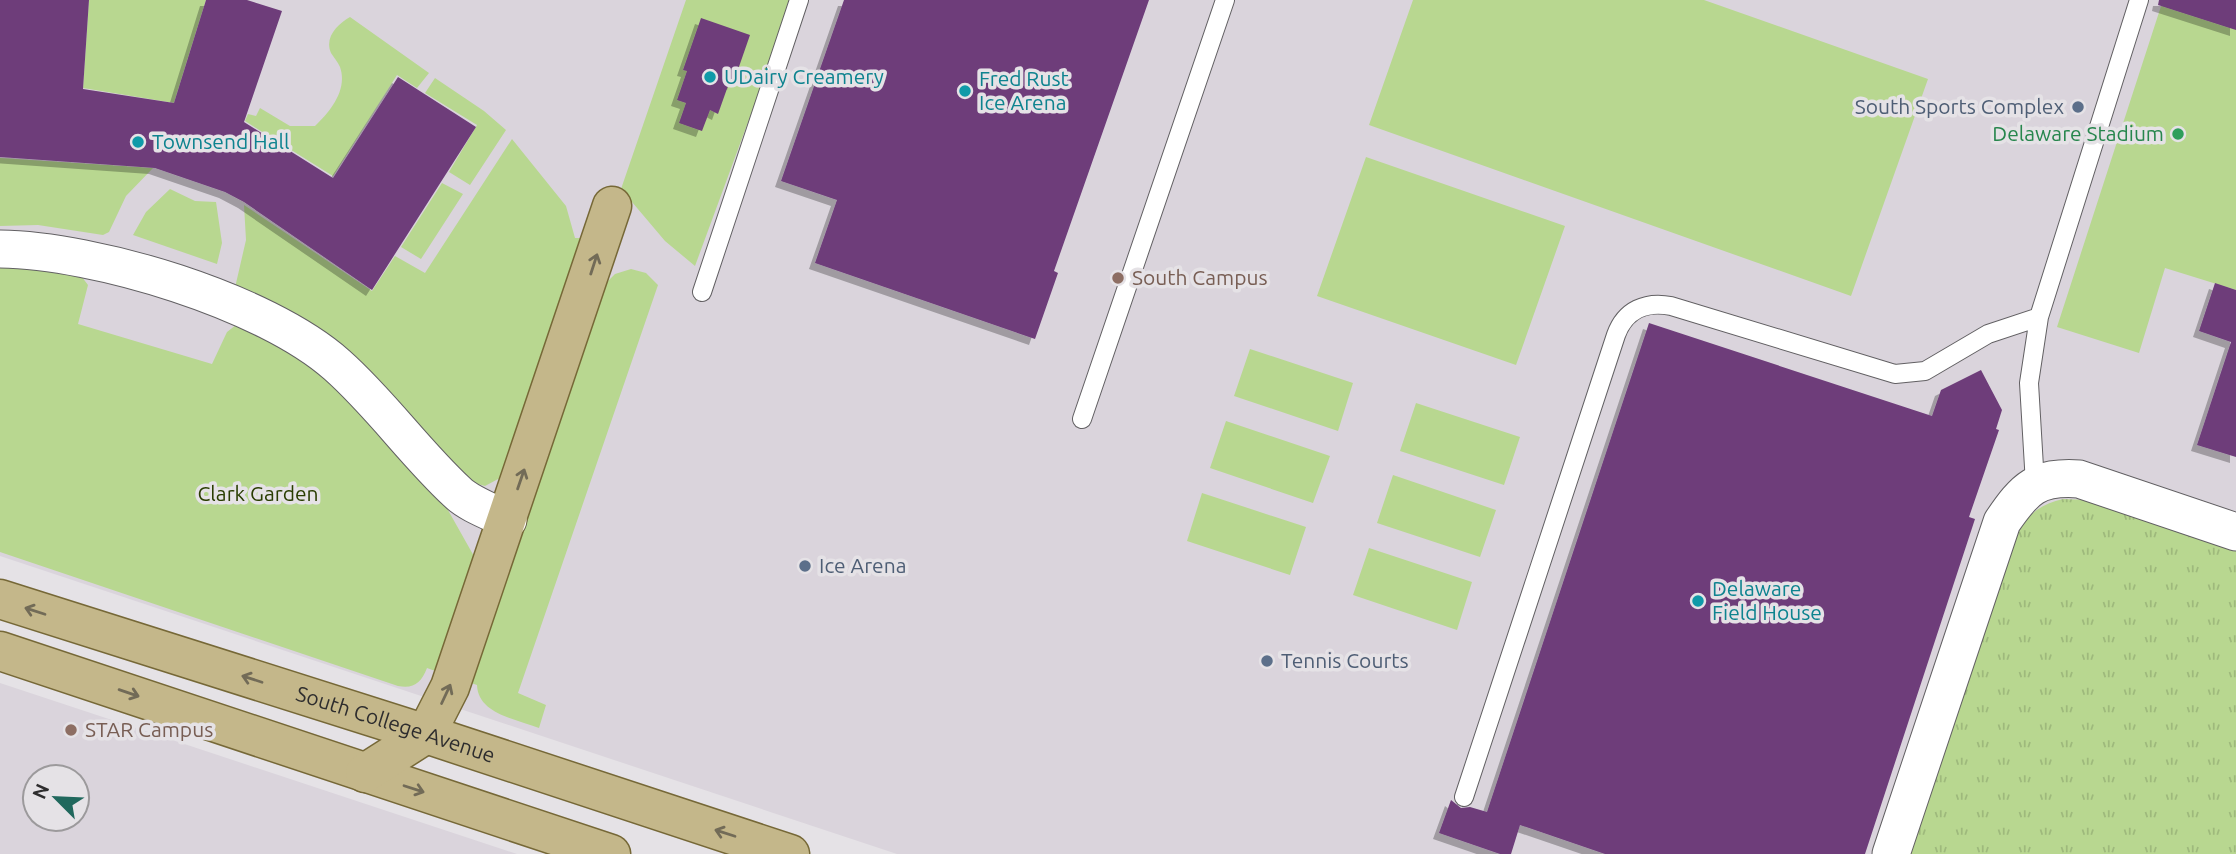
<svg xmlns="http://www.w3.org/2000/svg" width="2236" height="854" font-family="Ubuntu,sans-serif">
  <style>
    .built { fill: #dad4dc; fill-rule: evenodd }
    .grass { fill: url(#grass-tufts) }
    .garden { fill: #b8d790 }
    .building { fill: #6e3d7a; filter: url(#shadow) }
    .lines { fill: none; stroke-linecap: round; stroke-linejoin: round }
    .service-casing { stroke: #626063; stroke-width: 20 }
    .minor-casing { stroke: #626063; stroke-width: 39 }
    .primary-casing { stroke: #766837; stroke-width: 41 }
    .service { stroke: #fff; stroke-width: 18 }
    .minor { stroke: #fff; stroke-width: 37 }
    .primary { stroke: #c4b78a; stroke-width: 38 }
    .oneway { stroke: #726b57 }
    .culture-dot { fill: #0f9aa8; stroke: #e5e2e6; stroke-width: 2.5 }
    .service-dot { fill: #5c6f8a; stroke: #e5e2e6; stroke-width: 2.5 }
    .leisure-dot { fill: #2e9e5b; stroke: #e5e2e6; stroke-width: 2.5 }
    .education-dot { fill: #8d6e63; stroke: #e5e2e6; stroke-width: 2.5 }
    .labels { text-anchor: middle; stroke-width: 7; stroke-linejoin: round; paint-order: stroke }
    .culture-label { font-size: 21px; fill: #0d838f; stroke: #e5e2e6; text-anchor: start }
    .service-label { font-size: 21px; fill: #4e5e75; stroke: #e5e2e6; text-anchor: start }
    .leisure-label { font-size: 21px; fill: #27864d; stroke: #e5e2e6; text-anchor: end }
    .education-label { font-size: 21px; fill: #785e54; stroke: #e5e2e6; text-anchor: start }
    .park-label { font-size: 21px; fill: #293d01; stroke: #e5e2e6 }
    .street-label { font-size: 21px; fill: #2e2d2e; stroke: #e5e2e6 }
  </style>
  <defs>
    <pattern id="grass-tufts" width="24" height="20" patternUnits="userSpaceOnUse" patternTransform="scale(1.75)"><rect width="24" height="20" fill="#b8d790"/><path d="M3 7l-1-3M5 7V3M7 7l1-3M15 17l-1-3M17 17v-4M19 17l1-3" fill="none" stroke="#9eb97c"/></pattern>
    <filter id="shadow"><feDropShadow dx="-6" dy="6" stdDeviation="0" flood-color="#0004"/></filter>
  </defs>
  <rect width="100%" height="100%" fill="#e5e2e6"/>
  <!-- built -->
  <path class="built" d="M0 0H2236V854H897L0 556Z
    M0 683 517 854H0ZM77 777V819H35V777Z"/>
  <!-- grass -->
  <path class="grass" d="M2063 499 2090 500 2236 549V854H1908L2016 537C2026 515 2040 504 2063 499Z"/>
  <!-- garden -->
  <path class="garden" d="M89 0H206L174 103 83 88Z
    M686 0H793L695 266 665 241 621 189Z
    M1413 0H1704L1928 79 1851 296 1369 125Z
    M2163 0H2236V290L2165 268 2139 353 2057 327Z
    M350 17 429 73 417 88 397 75 333 176 245 121 248 114 256 116 260 108 290 126H315C330 112 348 90 340 67 338 62 334 58 331 53 324 37 338 24 350 17Z
    M435 78 484 111 506 130 470 185 449 172 477 125 425 93Z
    M512 139 566 206 575 238H582L500 478 485 486 467 481 234 292 246 240 244 205 372 291 395 256 425 273Z
    M1366 157 1565 226 1516 365 1317 296Z
    M0 158 153 168 126 196 109 232 103 235 38 225 0 226Z
    M442 183 463 194 421 259 401 247Z
    M170 189 195 201 216 202 222 243 217 264 133 235 146 212Z
    M0 261 79 273 88 285 78 324 212 364 227 332 236 325 296 349 435 487 475 558 438 672 427 668C421 683 414 689 398 686L0 552Z
    M631 269 646 273 658 285 518 693 546 705 539 728C516 719 478 714 477 685L465 681 601 288 615 274Z
    M1250 349 1353 383 1338 431 1234 396Z
    M1416 403 1520 437 1504 485 1400 451Z
    M1226 421 1330 456 1313 503 1210 468Z
    M1393 475 1496 510 1480 557 1377 523Z
    M1202 493 1306 527 1290 575 1187 541Z
    M1369 548 1472 582 1457 630 1353 595Z"/>
  <!-- building -->
  <path class="building" d="M0 0H89L83 89 174 103 206 0H247L282 11 244 122 333 178 398 77 476 127 372 290 244 202 225 192 155 168 0 157Z
    M844 0H1149L1054 271 1058 273 1035 339 815 263 837 200 781 181Z
    M2159 0H2236V30L2158 5Z
    M701 18 750 35 733 84 729 83 718 114 710 110 702 131 679 123 686 103 677 100 687 71 683 70Z
    M2215 283 2236 290V457L2197 445 2231 342 2199 331Z
    M1649 323 1932 416 1941 390 1981 370 2002 410 1996 429 1999 430 1969 517 1975 519 1865 854H1605L1520 825 1511 854H1500L1439 833 1451 800 1461 808 1470 807 1487 812Z"/>
  <g class="lines">
    <defs>
      <path id="service" d="M702 292 799 0
        M1082 419 1225 0
        M2035 484 2029 383 2039 317 2139 0
        M1464 797 1616 335C1625 310 1646 301 1671 306L1895 374 1925 371 1988 334 2039 317"/>
      <path id="minor" d="M0 249C95 250 265 301 337 365 381 404 414 452 457 492 469 504 492 512 508 520
        M1891 854 2002 522C2025 488 2037 476 2079 479L2236 532"/>
      <g id="primary">
        <path id="s1" d="M0 599 426 734 790 854"/>
        <path d="M0 651 611 854"/>
        <path d="M365 773 426 734 450 687 612 206"/>
      </g>
    </defs>
    <!-- service casing -->
    <use href="#service" class="service-casing"/>
    <!-- minor casing -->
    <use href="#minor" class="minor-casing"/>
    <!-- primary casing -->
    <use href="#primary" class="primary-casing"/>
    <!-- service -->
    <use href="#service" class="service"/>
    <!-- minor -->
    <use href="#minor" class="minor"/>
    <!-- primary -->
    <use href="#primary" class="primary"/>
  </g>
  <!-- one-way arrows -->
  <defs><path id="oneway-shaft" d="M-6 0H5M1.5-3L5.5 0L1.5 3" fill="none" stroke-width="1.6" stroke-linecap="round" stroke-linejoin="round" transform="scale(1.75)"/></defs>
  <g class="oneway">
    <use href="#oneway-shaft" transform="translate(594 264) rotate(-72)"/>
    <use href="#oneway-shaft" transform="translate(521 479) rotate(-71)"/>
    <use href="#oneway-shaft" transform="translate(35 611) rotate(-162)"/>
    <use href="#oneway-shaft" transform="translate(252 679) rotate(-162)"/>
    <use href="#oneway-shaft" transform="translate(129 693) rotate(19)"/>
    <use href="#oneway-shaft" transform="translate(446 694) rotate(-65)"/>
    <use href="#oneway-shaft" transform="translate(414 789) rotate(18)"/>
    <use href="#oneway-shaft" transform="translate(725 833) rotate(-162)"/>
  </g>
  <!-- markers -->
  <g class="culture-dot">
    <circle cx="710" cy="77" r="7"/>
    <circle cx="965" cy="91" r="7"/>
    <circle cx="138" cy="142" r="7"/>
    <circle cx="1698" cy="601" r="7"/>
  </g>
  <g class="service-dot">
    <circle cx="2078" cy="107" r="7"/>
    <circle cx="805" cy="566" r="7"/>
    <circle cx="1267" cy="661" r="7"/>
  </g>
  <circle class="leisure-dot" cx="2178" cy="134" r="7"/>
  <g class="education-dot">
    <circle cx="1118" cy="278" r="7"/>
    <circle cx="71" cy="730" r="7"/>
  </g>
  <g class="labels">
    <!-- culture labels -->
    <g class="culture-label">
      <text x="724" y="84">UDairy Creamery</text>
      <text x="979" y="86">Fred Rust<tspan x="979" dy="24">Ice Arena</tspan></text>
      <text x="152" y="149">Townsend Hall</text>
      <text x="1712" y="596">Delaware<tspan x="1712" dy="24">Field House</tspan></text>
    </g>
    <!-- service labels -->
    <g class="service-label">
      <text x="2064" y="114" text-anchor="end">South Sports Complex</text>
      <text x="819" y="573">Ice Arena</text>
      <text x="1281" y="668">Tennis Courts</text>
    </g>
    <!-- leisure labels -->
    <g class="leisure-label">
      <text x="2164" y="141">Delaware Stadium</text>
    </g>
    <!-- education labels -->
    <g class="education-label">
      <text x="1132" y="285">South Campus</text>
      <text x="85" y="737">STAR Campus</text>
    </g>
    <!-- park labels -->
    <g class="park-label">
      <text x="258" y="501">Clark Garden</text>
    </g>
    <!-- street labels -->
    <g class="street-label">
      <text dy="7" stroke="none"><textPath href="#s1" startOffset="415">South College Avenue</textPath></text>
    </g>
  </g>
  <!-- north arrow -->
  <g transform="translate(56 798) rotate(294)"><circle r="33" fill="#e5e2e6" stroke="#9c9a9c" stroke-width="2"/>
  <path d="M0-5L12 26L0 18L-12 26Z" fill="#20685d"/>
  <text y="-10" font-size="19" font-weight="bold" text-anchor="middle" fill="#2e2d2e">N</text>
  </g>
</svg>
